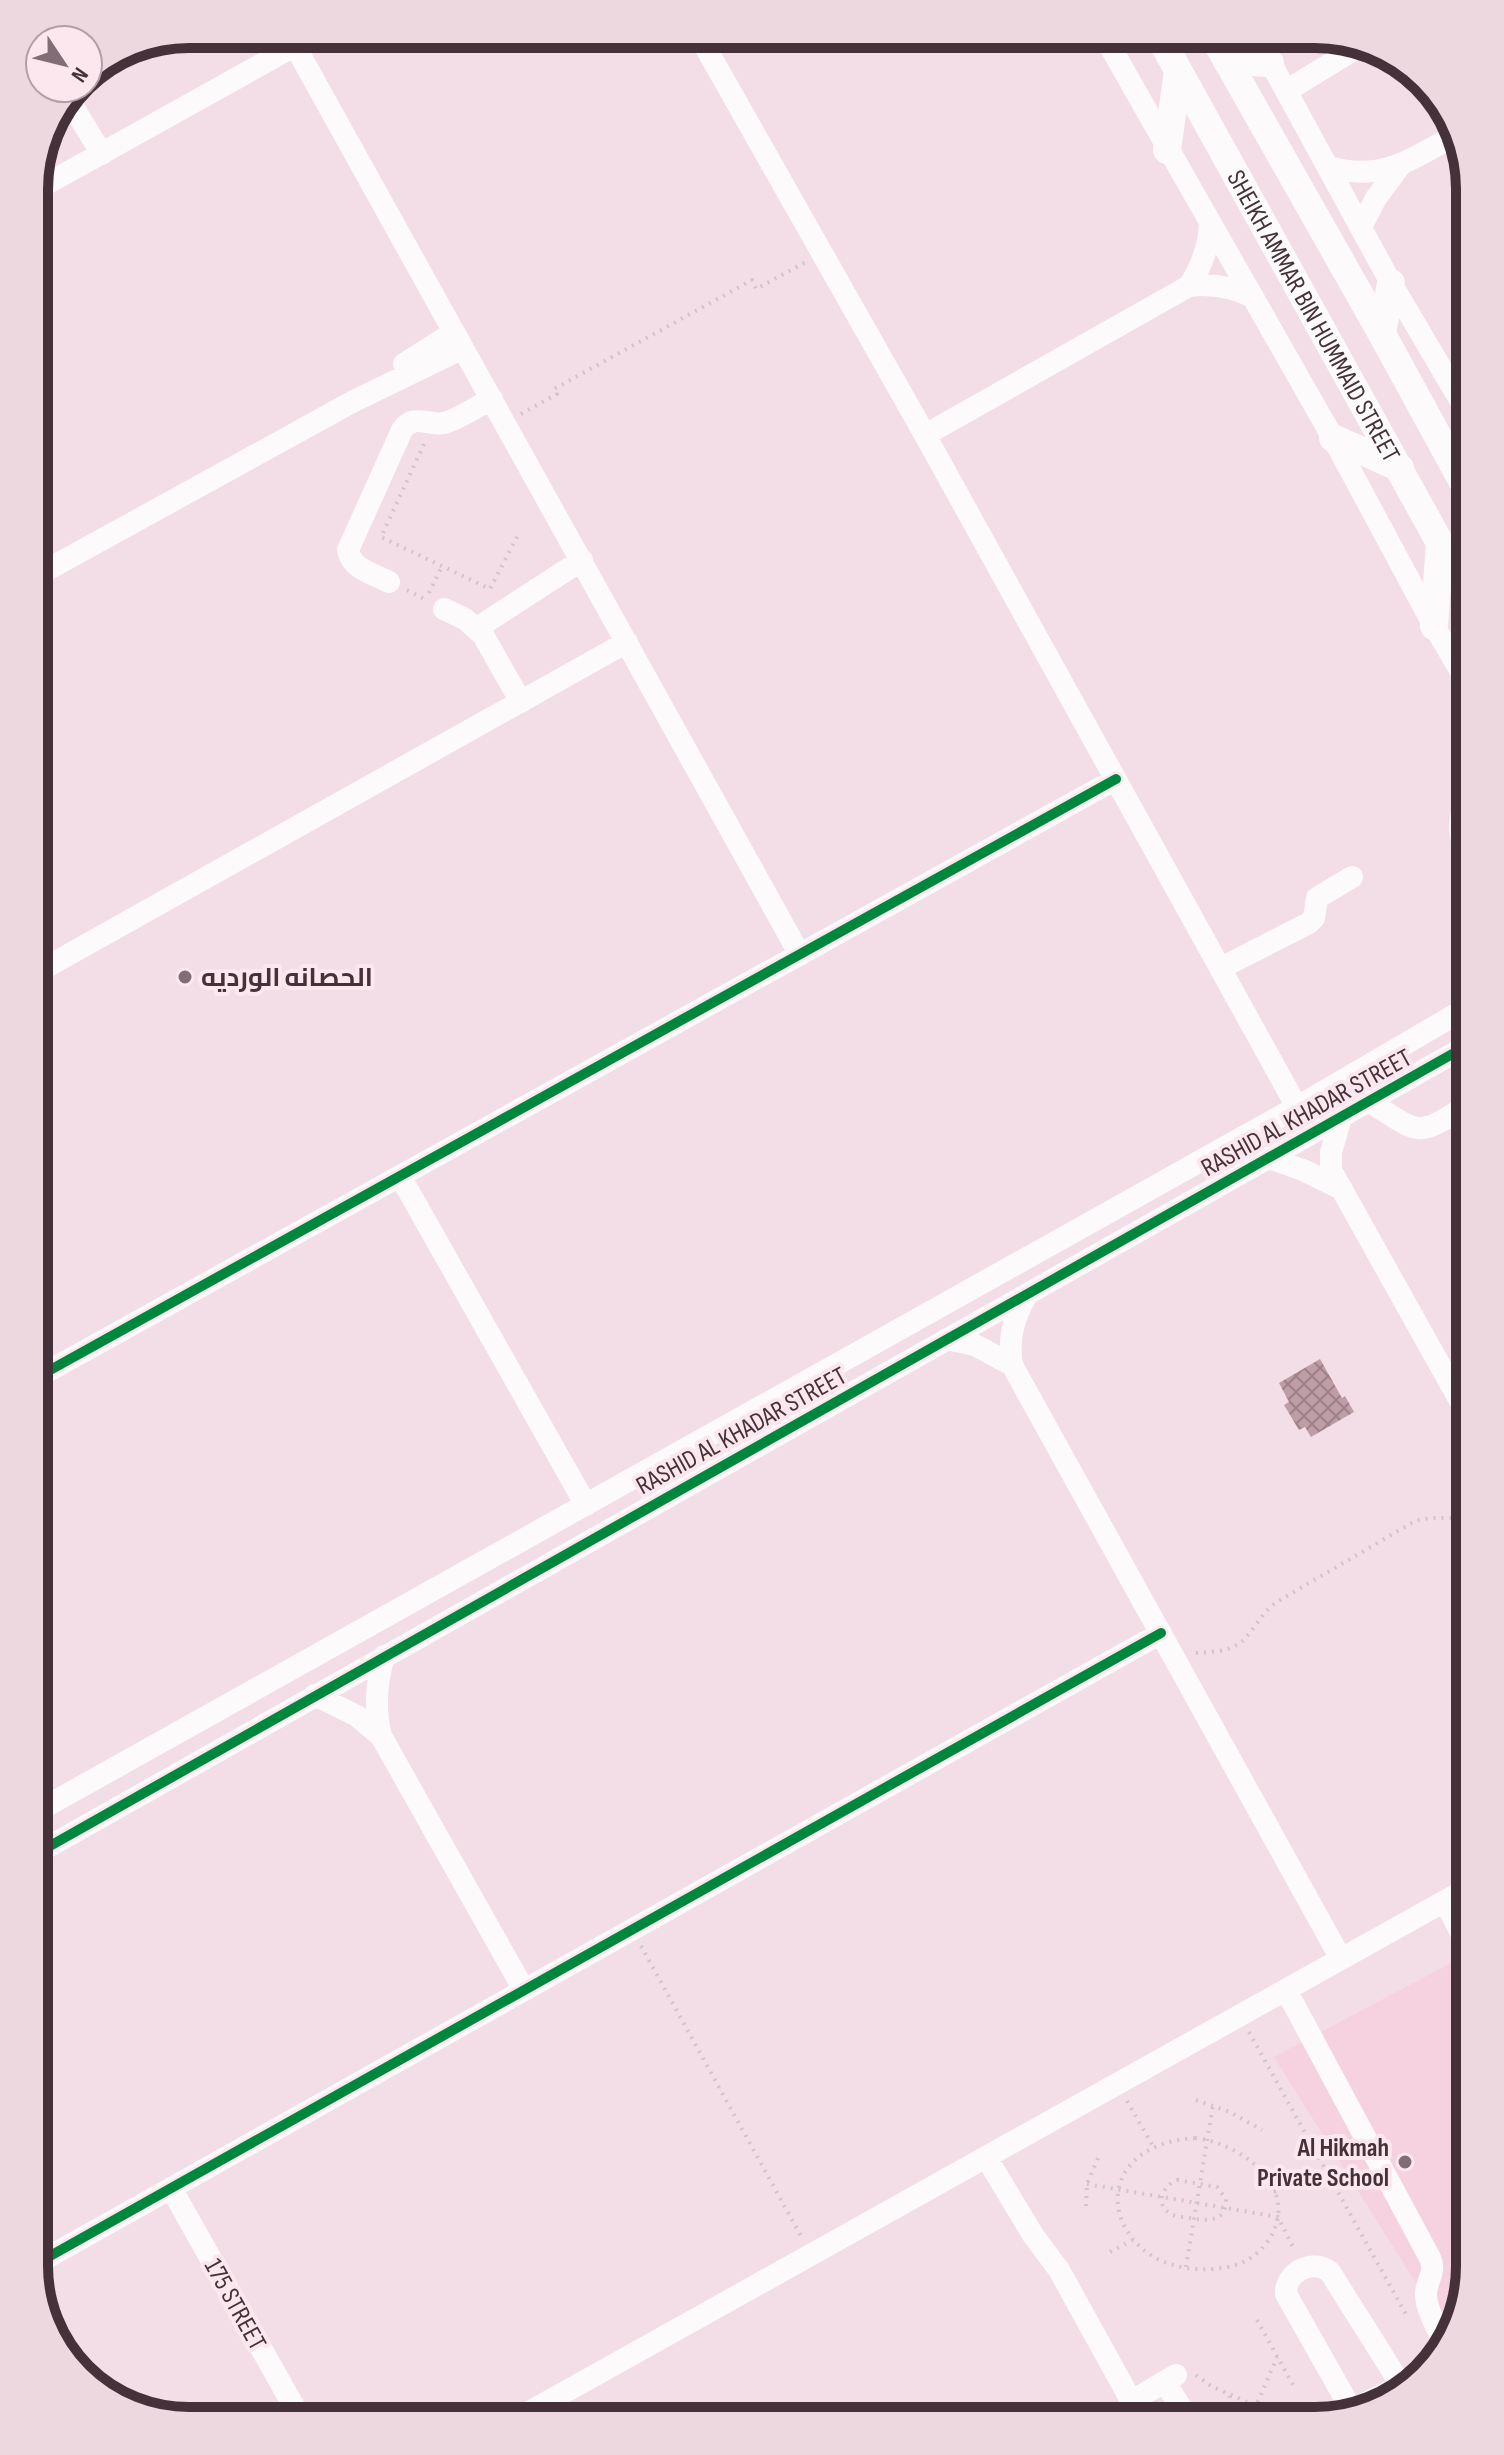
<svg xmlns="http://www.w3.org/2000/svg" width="1504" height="2455" font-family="'Sofia Sans Condensed',Cairo,sans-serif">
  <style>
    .built { fill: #f6d2e0 }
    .building { fill: url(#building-cross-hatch) }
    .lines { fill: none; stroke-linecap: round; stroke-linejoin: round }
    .path { stroke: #cec6c9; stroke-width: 4; stroke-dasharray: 2 6; stroke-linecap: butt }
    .minor { stroke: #fdfafb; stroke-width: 22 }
    .major { stroke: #fdfafb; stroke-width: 28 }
    .cycleway-casing { stroke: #fde7ef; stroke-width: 15 }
    .cycleway { stroke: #00873e; stroke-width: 10 }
    .poi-dot { fill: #826d76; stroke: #fde7ef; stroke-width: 3 }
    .labels { text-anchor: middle; stroke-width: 8; stroke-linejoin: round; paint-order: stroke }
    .street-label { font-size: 26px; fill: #453139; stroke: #fde7ef }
    .poi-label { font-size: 26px; font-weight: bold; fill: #453139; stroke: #fde7ef; text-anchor: start }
    .rim { fill: none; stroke: #453139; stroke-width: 10 }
  </style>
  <defs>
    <pattern id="building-cross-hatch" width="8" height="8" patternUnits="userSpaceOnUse" patternTransform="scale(2)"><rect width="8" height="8" fill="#be9da6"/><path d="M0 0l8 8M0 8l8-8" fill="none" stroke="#9c8188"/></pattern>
  </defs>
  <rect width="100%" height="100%" fill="#f3dde6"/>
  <!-- built -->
  <path class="built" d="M1470 1953V2267L1456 2312 1438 2318 1274 2057Z"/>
  <!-- building -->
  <path class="building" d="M1320 1359 1342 1398 1345 1396 1354 1412 1311 1437 1305 1427 1299 1430 1284 1405 1289 1402 1279 1383Z"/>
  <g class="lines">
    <!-- path -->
    <path class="path" d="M521 414 557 394 554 389 752 280 756 289 806 262
      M424 444 381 537 490 589 518 535
      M407 590 428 601
      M429 593 442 566
      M1196 1653C1209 1652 1224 1652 1235 1646 1250 1639 1259 1615 1275 1603L1415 1521C1434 1515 1452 1521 1470 1515
      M641 1946 801 2236
      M1249 2032 1408 2318
      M1196 2100 1230 2112 1262 2130
      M1127 2101 1154 2148
      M1195 2138C1243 2143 1303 2190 1268 2241 1258 2255 1244 2264 1228 2267 1108 2289 1070 2146 1195 2138Z
      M1177 2180 1217 2187 1226 2199C1226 2223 1208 2221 1190 2218 1184 2217 1176 2217 1171 2214 1154 2205 1163 2185 1177 2180Z
      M1087 2184 1278 2217 1294 2249
      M1274 2192 1309 2173
      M1086 2206 1087 2184 1098 2158
      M1110 2252 1133 2240
      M1186 2267 1213 2105
      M1257 2320 1293 2385
      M1196 2375 1211 2386 1256 2406 1277 2357
      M1224 2421 1230 2396"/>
    <!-- minor -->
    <path class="minor" d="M698 34 925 435 1297 1107
      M1103 34 1333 438 1434 626 1470 687
      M1255 34 1391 283 1470 417
      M295 46 800 955
      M1286 91 1360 46
      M67 97 102 154
      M1329 167C1382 182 1412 159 1457 134
      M34 191 316 34
      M1361 227 1376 198 1400 166
      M1189 286C1202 266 1209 247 1210 223
      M404 364 454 332
      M925 435 1189 286C1212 283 1232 287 1253 297
      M34 577 352 402 463 348
      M389 582C374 574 351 569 348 550L402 430C414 413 427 426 444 423 460 419 477 406 492 399
      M444 609 465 619 483 635 521 702
      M477 628 582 560
      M1470 872C1463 846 1452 820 1470 796
      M1221 968 1309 923 1314 918 1317 898 1352 877
      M34 974 627 642
      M1370 1102C1423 1136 1416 1137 1470 1104
      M1341 1118 1331 1152V1170L1470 1419
      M1269 1158 1303 1170 1342 1189
      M400 1176 586 1505
      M1027 1295C1013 1318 1008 1339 1012 1365L1341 1959
      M947 1339 975 1345 1012 1365
      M34 1379 1116 779
      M384 1656C376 1683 374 1708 381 1736L524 1990
      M315 1695 357 1716 381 1736
      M34 1813 1297 1107 1470 1006
      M34 1855 1470 1044
      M1445 1901 1470 1951
      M1286 1990 1430 2258C1437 2273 1425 2281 1426 2296 1427 2312 1439 2331 1446 2346
      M986 2157 1033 2235 1059 2270 1133 2404 1139 2421
      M171 2188 302 2421
      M34 2265 1161 1633
      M1165 2382 1189 2421
      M1132 2401 1176 2375
      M1351 2409 1286 2294C1285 2272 1313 2258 1330 2272L1401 2385
      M1341 2415 1411 2381
      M513 2421 1470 1887"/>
    <!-- major -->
    <g class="major">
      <path id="s1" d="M1158 34 1470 597"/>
      <path d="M1212 34 1382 334 1470 495"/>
      <path d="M1227 61 1270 63"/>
      <path d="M1167 150 1178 71"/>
      <path d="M1382 334 1391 283"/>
      <path d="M1333 438 1400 468"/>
      <path d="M1434 626 1440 543"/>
    </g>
    <defs>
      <path id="cycleway" d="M34 1379 1116 779
        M34 1855 1470 1044
        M34 2265 1161 1633"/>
    </defs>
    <!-- cycleway casing -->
    <use href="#cycleway" class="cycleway-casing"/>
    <!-- cycleway -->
    <use href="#cycleway" class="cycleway"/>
  </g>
  <!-- markers -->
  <g class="poi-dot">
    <circle cx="185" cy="977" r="8"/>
    <circle cx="1405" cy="2162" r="8"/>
  </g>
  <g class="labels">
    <!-- street labels -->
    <g class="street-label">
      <text dy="9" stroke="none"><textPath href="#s1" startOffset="322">SHEIKH AMMAR BIN HUMMAID STREET</textPath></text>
      <text transform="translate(1306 1112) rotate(-29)" y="9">RASHID AL KHADAR STREET</text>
      <text transform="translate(741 1430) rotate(-29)" y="9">RASHID AL KHADAR STREET</text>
      <text transform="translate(236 2304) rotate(61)" y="9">175 STREET</text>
    </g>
    <!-- poi labels -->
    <g class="poi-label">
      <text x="201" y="986">الحصانه الورديه</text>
      <text x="1389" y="2156" text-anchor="end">Al Hikmah<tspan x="1389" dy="30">Private School</tspan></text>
    </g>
  </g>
  <!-- crop -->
  <path d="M0 0H1504V2455H0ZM189 48H1315A141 141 0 0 1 1456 189V2266A141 141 0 0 1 1315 2407H189A141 141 0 0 1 48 2266V189A141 141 0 0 1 189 48Z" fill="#eed8e0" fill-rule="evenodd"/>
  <path class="rim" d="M189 48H1315A141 141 0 0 1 1456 189V2266A141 141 0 0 1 1315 2407H189A141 141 0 0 1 48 2266V189A141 141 0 0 1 189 48Z"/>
  <!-- north arrow -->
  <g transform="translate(64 64) rotate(125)"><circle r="38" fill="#fde7ef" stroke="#b39ea6" stroke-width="2"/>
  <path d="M0-6L14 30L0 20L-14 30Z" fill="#826d76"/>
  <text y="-12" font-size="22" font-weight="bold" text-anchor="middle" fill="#453139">N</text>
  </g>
</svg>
